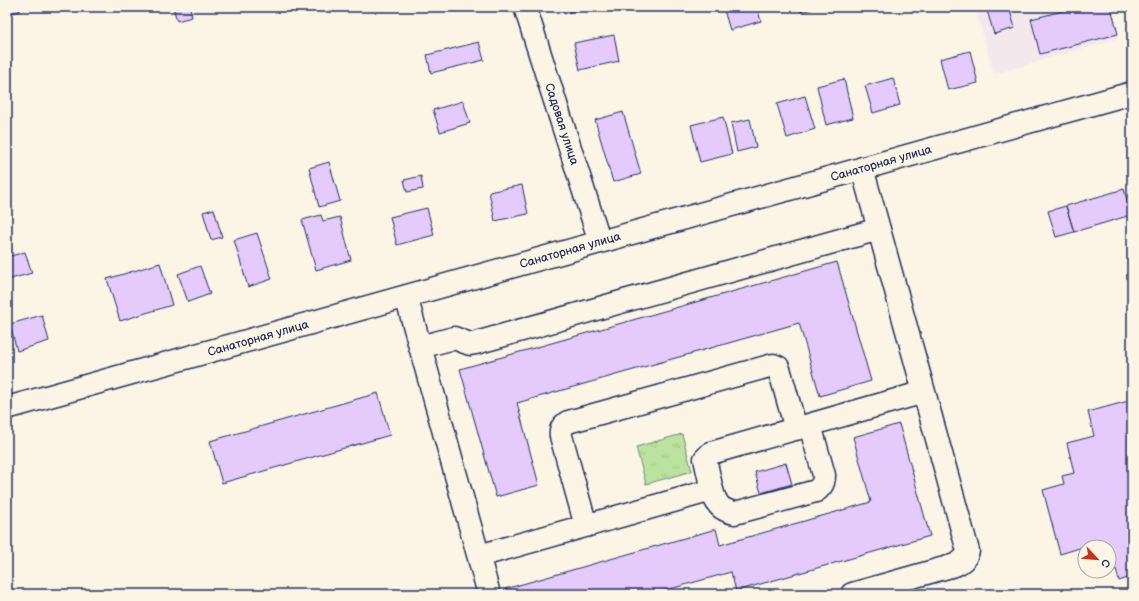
<svg xmlns="http://www.w3.org/2000/svg" width="1139" height="601" font-family="'Balsamiq Sans',sans-serif">
  <style>
    .built { fill: #f5e8ec }
    .park { fill: url(#park-tufts); stroke: #6b887e }
    .building { fill: #e4cbfb; stroke: #1b2f5e }
    .lines { fill: none; stroke-linecap: round; stroke-linejoin: round }
    .minor-casing { stroke: #1b2f5e; stroke-width: 25 }
    .minor { stroke: #fcf5e5; stroke-width: 22 }
    .labels { text-anchor: middle; stroke-width: 3; stroke-linejoin: round; paint-order: stroke }
    .street-label { font-size: 12px; fill: #1b2f5e; stroke: #fcf5e5 }
  </style>
  <defs>
    <pattern id="park-tufts" width="24" height="20" patternUnits="userSpaceOnUse"><rect width="24" height="20" fill="#bbe29e"/><path d="M3 7l-1-3M5 7V3M7 7l1-3M15 17l-1-3M17 17v-4M19 17l1-3" fill="none" stroke="#a0c28a"/></pattern>
  </defs>
  <rect width="100%" height="100%" fill="#fcf5e5"/>
  <filter id="ink" filterUnits="userSpaceOnUse"><feTurbulence type="fractalNoise" baseFrequency=".025" numOctaves="2"/><feDisplacementMap in="SourceGraphic" scale="8" xChannelSelector="R" yChannelSelector="G"/><feConvolveMatrix kernelMatrix="1 2 1 2 8 2 1 2 1" color-interpolation-filters="sRGB"/></filter>
  <g filter="url(#ink)">
    <!-- built -->
    <path class="built" d="M975 7H1111L1118 34V39L994 74Z
      M1132 587V594H1108Z"/>
    <!-- park -->
    <path class="park" d="M682 434 692 471 646 484 636 447Z"/>
    <!-- building -->
    <path class="building" d="M7 7H19L20 11 7 14Z
      M173 7H190L192 17 177 21Z
      M437 7H452L438 11Z
      M562 7H586L564 14Z
      M723 7H757L761 21 730 30Z
      M800 7H819L801 12Z
      M986 7H1009L1015 28 994 34Z
      M1079 7H1111L1118 34 1040 54 1031 19Z
      M614 35 619 61 580 70 574 43Z
      M479 42 484 60 431 73 427 55Z
      M970 51 978 83 948 90 940 59Z
      M893 78 900 105 873 113 865 86Z
      M844 79 853 118 826 125 817 86Z
      M805 96 815 129 787 138 777 104Z
      M463 101 470 123 440 132 433 110Z
      M623 112 641 174 613 182 595 120Z
      M723 117 732 154 700 162 691 125Z
      M750 119 756 147 737 152 731 123Z
      M329 162 340 201 319 207 309 168Z
      M421 176 423 189 407 192 404 180Z
      M522 185 528 214 495 221 489 192Z
      M1124 189 1131 215 1074 232 1066 206Z
      M1066 206 1074 232 1056 237 1048 211Z
      M427 208 434 235 397 245 390 217Z
      M214 209 222 237 211 240 203 212Z
      M321 215 323 221 340 217 351 260 316 270 302 220Z
      M257 233 272 279 248 287 234 240Z
      M25 252 32 273 7 280V257Z
      M837 262 871 381 820 396 799 323 517 403 539 485 496 497 460 369Z
      M160 263 172 305 120 321 107 279Z
      M200 266 210 294 188 302 178 274Z
      M42 315 49 341 17 351 10 324Z
      M378 393 390 435 222 483 210 441Z
      M1132 400V593L1128 578 1119 581 1116 569 1109 571V547H1085V556L1083 547 1060 554 1043 490 1064 484 1062 476 1074 473 1067 443 1094 436 1088 412Z
      M899 424 930 536 736 591 731 572 652 594H507L505 589 716 529 720 545 871 502 853 437Z
      M786 463 792 484 761 493 755 472Z"/>
    <g class="lines">
      <defs>
        <path id="minor" d="M525 7 600 242
          M406 296 489 594
          M420 347 454 338 470 344 476 343 879 229
          M7 408 1132 93
          M712 490C716 504 720 510 735 513L816 491C822 486 824 483 824 475L810 425
          M586 526 561 436C560 429 562 426 568 422L773 365 778 367 780 372 796 429
          M479 556 712 490 705 459 711 453 924 392
          M852 594 955 565C963 561 966 558 968 551L862 168"/>
      </defs>
      <!-- minor casing -->
      <use href="#minor" class="minor-casing"/>
      <!-- minor -->
      <use href="#minor" class="minor"/>
    </g>
  </g>
  <g class="labels">
    <!-- street labels -->
    <g class="street-label">
      <text transform="translate(562 124) rotate(72)" y="4">Садовая улица</text>
      <text transform="translate(881 163) rotate(-16)" y="4">Санаторная улица</text>
      <text transform="translate(570 250) rotate(-16)" y="4">Санаторная улица</text>
      <text transform="translate(258 338) rotate(-16)" y="4">Санаторная улица</text>
    </g>
  </g>
  <!-- margin -->
  <rect width="1139" height="601" fill="none" stroke="#fcf5e5" stroke-width="24"/>
  <rect x="12" y="12" width="1115" height="577" fill="none" stroke="#1b2f5e" stroke-width="1.5" filter="url(#ink)"/>
  <!-- north arrow -->
  <g transform="translate(1097 559) rotate(116)"><circle r="19" fill="#fcf5e5" stroke="#a2a6af"/>
  <path d="M0-3L7 15L0 10L-7 15Z" fill="#c8321e"/>
  <text y="-6" font-size="11" font-weight="bold" text-anchor="middle" fill="#1b2f5e">С</text>
  </g>
</svg>
